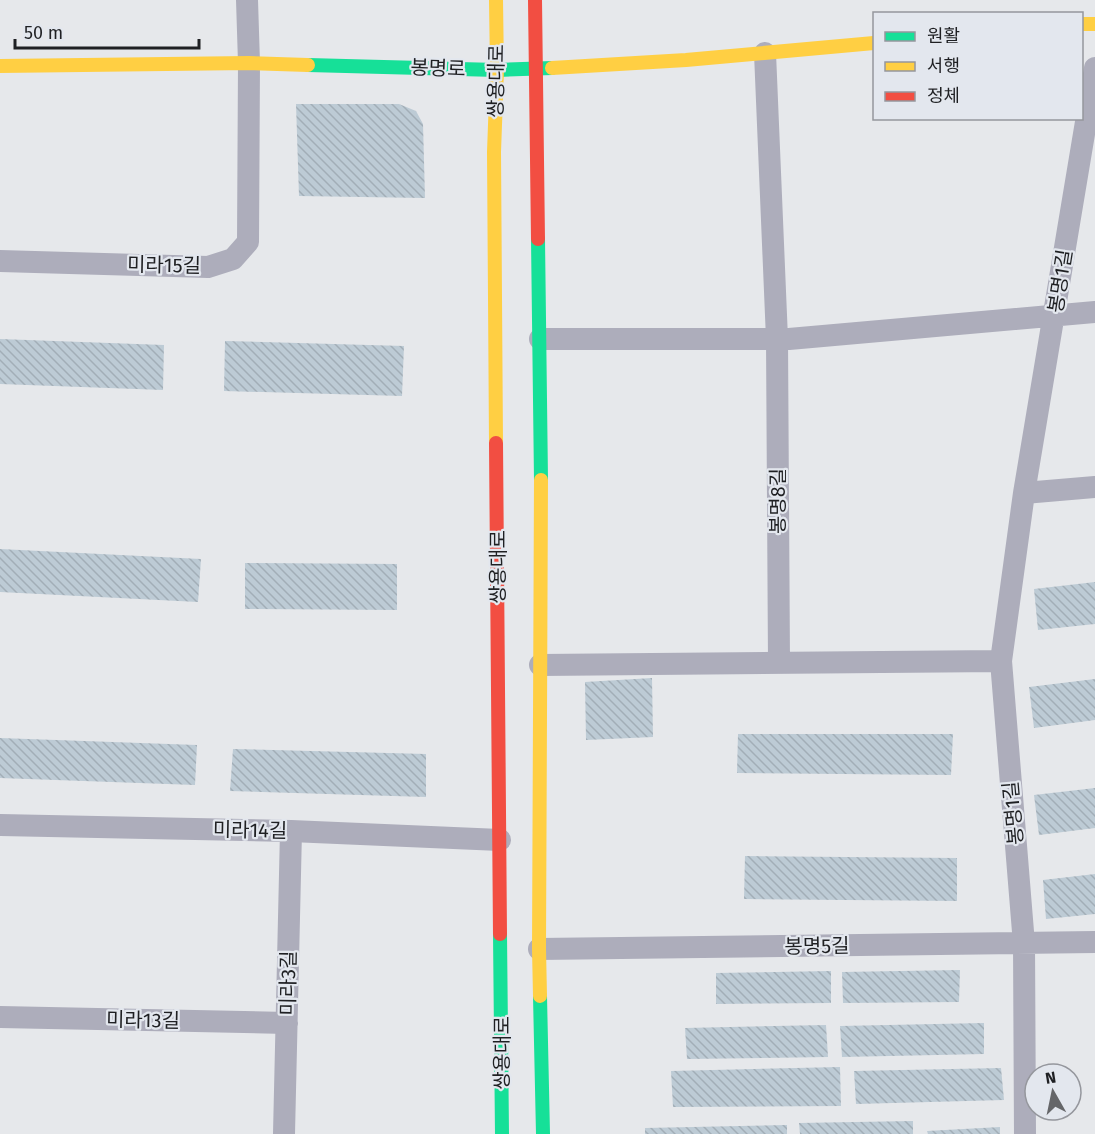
<svg xmlns="http://www.w3.org/2000/svg" width="1095" height="1134" font-family="'Fira Sans','Noto Sans KR',sans-serif">
  <style>
    .building { fill: url(#building-back-hatch) }
    .lines { fill: none; stroke-linecap: round; stroke-linejoin: round }
    .street { stroke: #adadbb; stroke-width: 22 }
    .fast { stroke: #16e098; stroke-width: 14 }
    .slow { stroke: #ffcf43; stroke-width: 14 }
    .jam { stroke: #f24e42; stroke-width: 14 }
    .labels { text-anchor: middle; stroke-width: 4.5; stroke-linejoin: round; paint-order: stroke }
    .street-label { font-size: 20px; fill: #1f2023; stroke: #e3e7ee }
  </style>
  <defs>
    <pattern id="building-back-hatch" width="6" height="6" patternUnits="userSpaceOnUse" patternTransform="scale(1.5)"><rect width="6" height="6" fill="#bdcbd5"/><path d="M-1 5l2 2M0 0l6 6M5-1l2 2" fill="none" stroke="#a2aeb7"/></pattern>
  </defs>
  <rect width="100%" height="100%" fill="#e6e8eb"/>
  <!-- building -->
  <path class="building" d="M296 104H399L416 111 423 124 425 198 299 196Z
    M0 339 164 345 163 390 0 384Z
    M225 341 404 346 402 396 224 391Z
    M0 549 201 559 198 602 0 592Z
    M245 563 397 564V610L245 609Z
    M1095 582V624L1038 630 1034 589Z
    M652 678 653 737 586 740 585 682Z
    M1095 679V720L1034 728 1029 687Z
    M738 734H953L951 775 737 773Z
    M0 738 197 745 195 785 0 778Z
    M233 749 426 754V797L230 791Z
    M1095 788V828L1039 835 1034 795Z
    M745 856 957 858V901L744 899Z
    M1095 874V914L1046 919 1043 880Z
    M960 970 959 1002 843 1003 842 972Z
    M831 971V1003L716 1004V973Z
    M984 1023V1054L842 1057 840 1026Z
    M826 1025 828 1057 687 1059 685 1028Z
    M840 1067 841 1106 673 1107 671 1071Z
    M1001 1068 1004 1100 856 1104 854 1071Z
    M913 1121V1134H800L799 1123Z
    M787 1125V1134H645V1128Z
    M1000 1127V1134H928L927 1131Z"/>
  <g class="lines">
    <!-- street -->
    <path class="street" d="M765 53 777 339 779 663
      M0 261 208 267 233 259 248 242 249 63 247 0
      M540 339H789L1095 312
      M1024 493 1095 487
      M540 665 1001 661
      M0 825 291 831 500 840
      M539 949 1095 942
      M0 1017 287 1023
      M284 1134 291 831
      M1025 1134 1024 944 1001 661 1024 493 1095 68"/>
    <!-- fast -->
    <path class="fast" d="M308 65 497 70 552 68
      M538 239 541 480
      M500 934 502 1134
      M540 996 543 1134"/>
    <!-- slow -->
    <path class="slow" d="M496 0 497 70 494 152 496 443
      M1082 24H1095
      M0 66 249 63 308 65
      M552 68 686 60 874 43
      M540 996 539 949 541 480"/>
    <!-- jam -->
    <path class="jam" d="M535 0 538 239
      M496 443 500 934"/>
  </g>
  <g class="labels">
    <!-- street labels -->
    <g class="street-label">
      <text transform="translate(438 68) rotate(2)" y="7">봉명로</text>
      <text transform="translate(496 81) rotate(-89)" y="7">쌍용대로</text>
      <text transform="translate(164 265) rotate(1)" y="7">미라15길</text>
      <text transform="translate(1060 281) rotate(-81)" y="7">봉명1길</text>
      <text transform="translate(778 501) rotate(-90)" y="7">봉명8길</text>
      <text transform="translate(498 567) rotate(-90)" y="7">쌍용대로</text>
      <text transform="translate(1013 813) rotate(-95)" y="7">봉명1길</text>
      <text transform="translate(250 830) rotate(1)" y="7">미라14길</text>
      <text transform="translate(817 946) rotate(-1)" y="7">봉명5길</text>
      <text transform="translate(288 983) rotate(-89)" y="7">미라3길</text>
      <text transform="translate(143 1020) rotate(1)" y="7">미라13길</text>
      <text transform="translate(502 1053) rotate(-90)" y="7">쌍용대로</text>
    </g>
  </g>
  <!-- legend -->
  <rect x="873" y="12" width="210" height="108" fill="#e3e7ee" stroke="#95979d" stroke-width="1.5"/>
  <rect x="885" y="32" width="30" height="9" fill="#16e098" stroke="#95979d" stroke-width="1.5"/>
  <text x="927" y="42" font-size="18" fill="#1f2023">원활</text>
  <rect x="885" y="62" width="30" height="9" fill="#ffcf43" stroke="#95979d" stroke-width="1.5"/>
  <text x="927" y="72" font-size="18" fill="#1f2023">서행</text>
  <rect x="885" y="92" width="30" height="9" fill="#f24e42" stroke="#95979d" stroke-width="1.5"/>
  <text x="927" y="102" font-size="18" fill="#1f2023">정체</text>
  <!-- north arrow -->
  <g transform="translate(1053 1092) rotate(351)"><circle r="28" fill="#e3e7ee" stroke="#95979d" stroke-width="1.5"/>
  <path d="M0-4.5L10 22L0 15L-10 22Z" fill="#656669"/>
  <text y="-9" font-size="16" font-weight="bold" text-anchor="middle" fill="#1f2023">N</text>
  </g>
  <!-- scale -->
  <path d="M15 39v9h184v-9" fill="none" stroke="#1f2023" stroke-width="3"/>
  <text x="24" y="39" font-size="18" fill="#1f2023" stroke="#e3e7ee" stroke-width="4.5" paint-order="stroke">50 m</text>
</svg>
